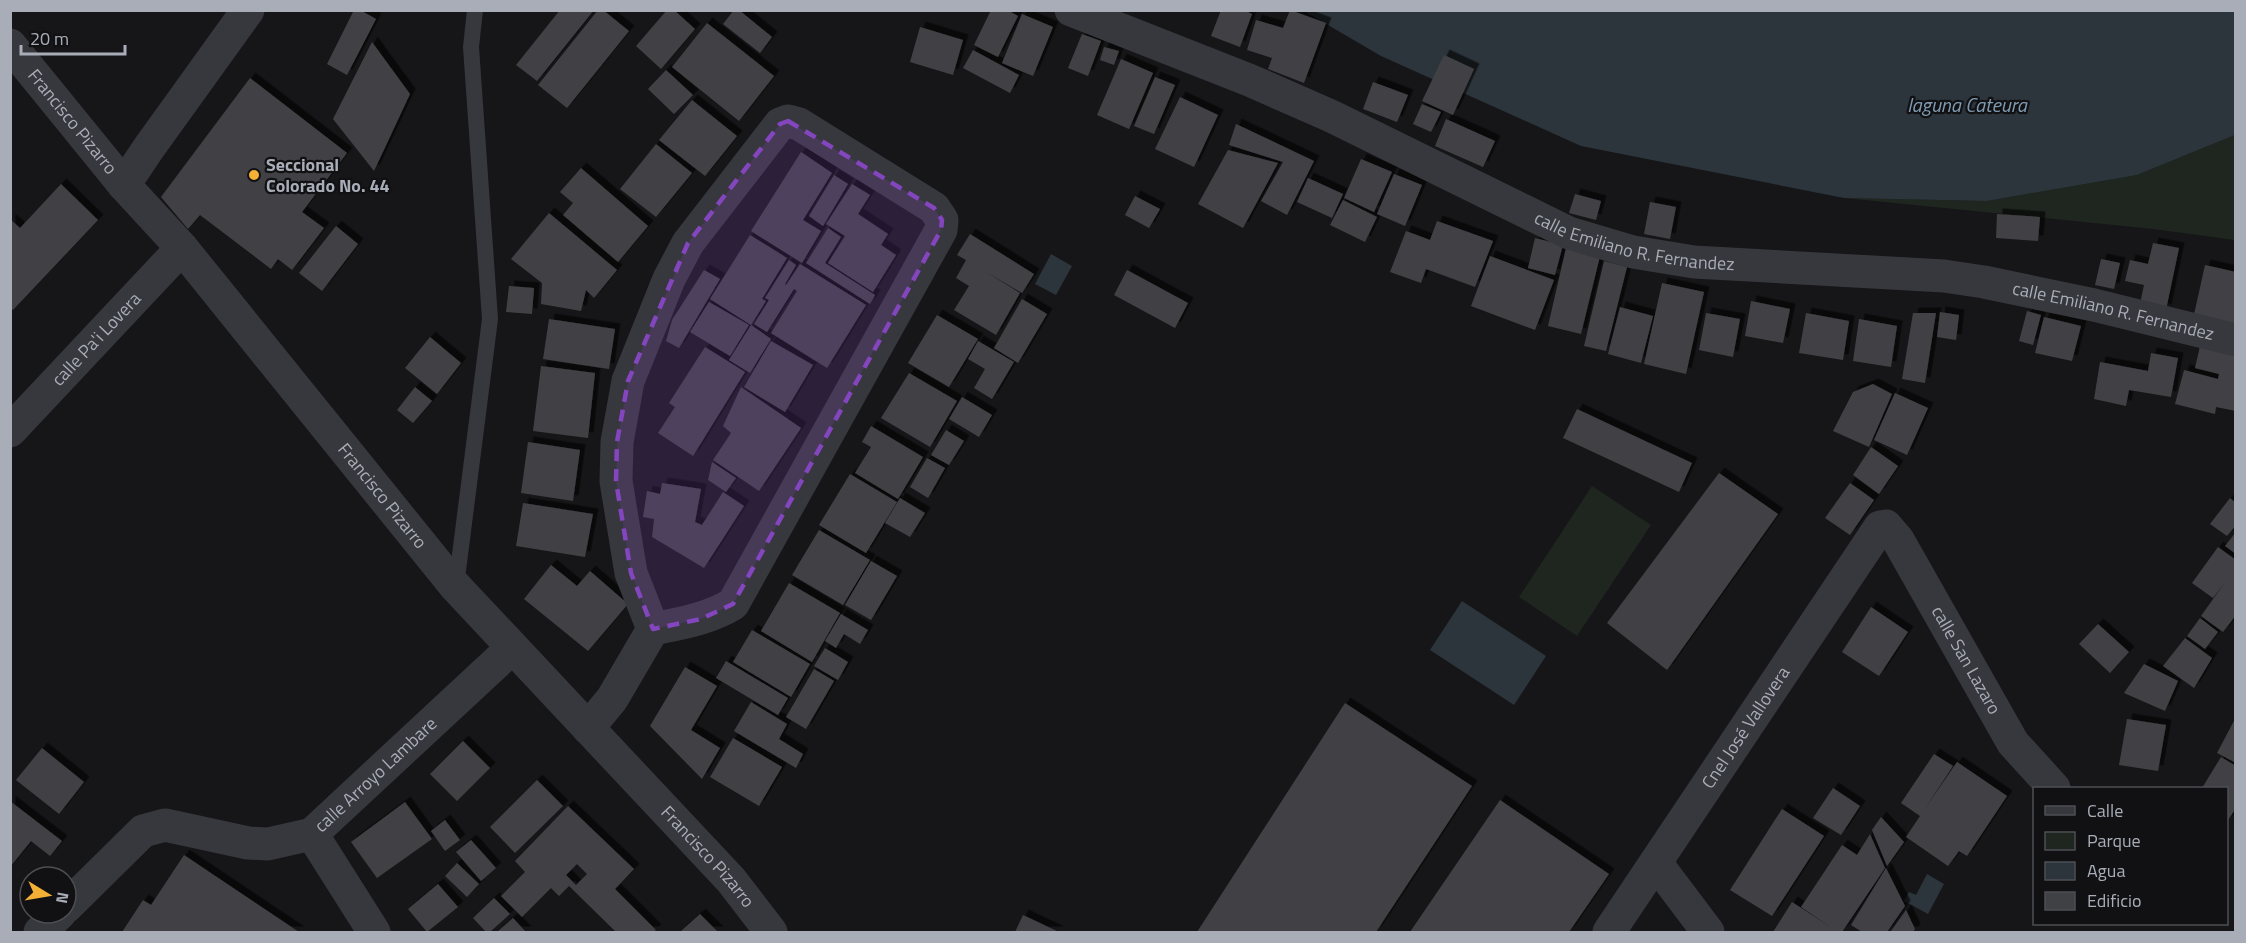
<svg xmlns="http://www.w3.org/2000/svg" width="2246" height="943" font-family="'Titillium Web',sans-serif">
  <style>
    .green { fill: #1e261f }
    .water { fill: #2c353c }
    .building { fill: #404145; fill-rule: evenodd; filter: url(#shadow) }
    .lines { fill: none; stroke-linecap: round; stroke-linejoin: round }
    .service { stroke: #37383d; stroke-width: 16 }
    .minor { stroke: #37383d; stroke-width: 33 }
    .tertiary { stroke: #37383d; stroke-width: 33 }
    .marked { fill: #8446be; fill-opacity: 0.2; stroke: #8446be; stroke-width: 4.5; stroke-dasharray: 12 8; stroke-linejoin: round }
    .poi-dot { fill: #f2b134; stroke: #111113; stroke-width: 2 }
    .labels { text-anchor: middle; stroke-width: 4.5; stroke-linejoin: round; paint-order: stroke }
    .street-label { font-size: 18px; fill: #a8adb8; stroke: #111113 }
    .poi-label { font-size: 18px; font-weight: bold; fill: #a8adb8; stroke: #111113; text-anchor: start }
    .water-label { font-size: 20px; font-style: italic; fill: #7f9bb3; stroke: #111113 }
  </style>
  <defs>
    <filter id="shadow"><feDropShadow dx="5.5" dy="-5.5" stdDeviation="0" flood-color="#0009"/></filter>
  </defs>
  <rect width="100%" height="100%" fill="#161618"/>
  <!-- green -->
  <path class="green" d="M2235 135V240L2153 229 1844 198 1987 201 2137 175Z
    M1592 486 1651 525 1577 636 1519 597Z"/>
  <!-- water -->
  <path class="water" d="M1304 11H2235V135L2137 175 1987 201 1844 198 1581 146 1381 56Z
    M1051 254 1072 266 1056 295 1035 284Z
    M1462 601 1546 656 1514 705 1430 650Z
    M1927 874 1944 884 1928 914 1904 901 1909 892 1916 895Z"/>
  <!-- building -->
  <path class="building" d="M354 10H360L376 19 347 75 327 64Z
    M560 10H594L537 81 516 65Z
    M598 10H603L629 31 567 108 538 85Z
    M667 10H674L695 29 661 69 636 46Z
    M734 10H739L772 37 760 53 723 24Z
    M991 10H1007L1018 16 998 57 974 45Z
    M1221 10H1244L1252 14 1240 47 1211 36Z
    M1290 10 1326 23 1304 83 1268 69 1272 58 1247 50 1256 20 1283 28Z
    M1022 14 1053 27 1033 76 1002 63Z
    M707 23 774 76 739 121 672 67Z
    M920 27 963 40 953 75 910 62Z
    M1082 34 1101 41 1088 76 1068 68Z
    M372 42 410 94 374 171 333 119Z
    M1104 47 1119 51 1114 65 1100 60Z
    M973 50 1019 75 1010 93 963 68Z
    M1444 55 1474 69 1453 115 1422 101Z
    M1121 59 1153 73 1129 129 1097 115Z
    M666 70 693 95 674 114 648 89Z
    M1155 77 1175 85 1154 134 1134 126Z
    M250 78 347 153 302 212 324 228 292 270 278 259 271 269 200 215 188 229 161 197Z
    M1373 82 1408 95 1397 122 1363 109Z
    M1180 97 1218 115 1194 167 1155 149Z
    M692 100 737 136 705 176 659 140Z
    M1422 104 1441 112 1431 132 1413 124Z
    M1446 119 1495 141 1483 167 1435 146Z
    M1236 124 1314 161 1287 215 1261 201 1283 162 1229 145Z
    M656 144 692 173 656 217 620 189Z
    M1228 150 1278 163 1243 228 1198 204Z
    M801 152 832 173 803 220 821 231 802 263 751 231Z
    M1361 159 1392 172 1374 212 1344 198Z
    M581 168 648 226 618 262 563 215 573 203 560 192Z
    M1394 174 1422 185 1405 226 1377 214Z
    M834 175 848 184 823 226 809 216Z
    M1308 178 1343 194 1332 218 1297 202Z
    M61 184 98 220 13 310 10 308V219L20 228Z
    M852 184 870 195 858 214 888 234 881 245 896 255 873 292 828 263 845 236 826 224Z
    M1575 194 1601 201 1596 220 1569 213Z
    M1135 196 1160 209 1149 228 1125 215Z
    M1343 200 1377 217 1365 242 1330 225Z
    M1650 202 1676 207 1670 239 1644 234Z
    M549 213 617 270 594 298 586 290 581 311 541 304 542 283 511 259Z
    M1997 214 2040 217 2038 241 1996 238Z
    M1437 221 1493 241 1475 287 1426 269 1421 283 1390 272 1406 231 1430 240Z
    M336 226 358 244 322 291 299 273Z
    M828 228 841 237 825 263 875 295 870 304 806 263Z
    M970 234 1034 274 1022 293 986 272 1020 293 996 335 954 310 969 286 956 278 966 260 957 255Z
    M750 235 787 258 762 299 766 301 751 325 710 299Z
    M1535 238 1563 245 1555 275 1528 268Z
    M2153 243 2179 248 2166 310 2140 304 2144 285 2125 281 2130 260 2148 264Z
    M1566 248 1600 256 1581 334 1548 326Z
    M1490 256 1554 280 1535 330 1471 306Z
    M2101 259 2120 263 2114 289 2095 285Z
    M789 260 796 265 785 284 786 285 800 264 866 305 827 368 771 333 797 291 794 289 767 332 754 324 769 300 765 298Z
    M1604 261 1627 267 1606 351 1584 346Z
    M2205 265 2236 272 2235 328 2193 319Z
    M704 270 720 279 679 348 666 341 672 320Z
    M1127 270 1188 303 1175 328 1114 295Z
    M1662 283 1704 292 1686 374 1644 364Z
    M509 286 534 288 532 314 506 312Z
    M1022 299 1047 314 1018 363 994 348Z
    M1751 301 1790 309 1783 343 1745 336Z
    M709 302 749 325 730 356 690 332Z
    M1620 307 1653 316 1641 363 1608 354Z
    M2027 311 2041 315 2033 345 2019 341Z
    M1940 312 1959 315 1956 340 1937 337Z
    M1706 313 1740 319 1733 357 1699 350Z
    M1806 313 1849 321 1843 360 1799 353Z
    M1913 313H1936L1925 383 1902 379Z
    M937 315 978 339 949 387 908 363Z
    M2044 317 2081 326 2072 361 2035 353Z
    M549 319 615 329 609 369 543 359Z
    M1859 319 1897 326 1891 367 1853 361Z
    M751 325 771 339 750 373 729 360Z
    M430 337 461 363 437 394 405 368Z
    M771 341 813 365 785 412 744 387Z
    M978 341 1014 362 992 399 974 388 985 369 968 359Z
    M2200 346 2236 349V411L2216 407 2215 414 2175 404 2184 370 2218 379 2219 374 2195 368Z
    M705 347 745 372 693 456 658 433 675 407 669 403Z
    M2151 353 2178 358 2171 397 2129 390 2126 406 2094 399 2100 362 2148 371Z
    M541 366 595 373 588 438 533 431Z
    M909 373 957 401 930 447 881 418Z
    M1873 384 1892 394 1869 447 1833 431 1853 392Z
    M415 387 432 401 413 423 397 410Z
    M741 387 801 428 759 491 713 460 731 433 723 426Z
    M1895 393 1928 408 1907 455 1874 440Z
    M962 397 992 415 979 437 949 419Z
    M1577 409 1692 463 1679 492 1563 438Z
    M871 426 923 457 898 499 855 473 871 447 862 442Z
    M946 430 964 441 949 465 931 455Z
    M528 442 580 450 573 501 521 493Z
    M1871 447 1898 466 1879 494 1853 475Z
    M927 458 945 468 928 498 910 487Z
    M712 462 736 478 726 492 708 480Z
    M1719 473 1778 514 1667 670 1607 623Z
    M850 474 897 502 866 553 819 525Z
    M662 483 701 489 695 522 702 525 723 492 744 506 704 568 652 537 654 519 643 517 647 491 660 494Z
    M1850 483 1874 500 1850 535 1825 518Z
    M900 498 925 513 910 537 885 523Z
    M2230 498 2236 503V525L2227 536 2210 524Z
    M523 503 593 514 585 557 516 546Z
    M819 530 870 560 843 605 792 575Z
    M2236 532V554L2225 546Z
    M2218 547 2236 560V615L2223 632 2201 616 2226 581 2213 598 2192 583Z
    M871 561 897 576 871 620 845 605Z
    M551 565 577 586 590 571 628 604 588 651 524 599Z
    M789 583 840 613 812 662 761 631Z
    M1871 607 1908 632 1879 676 1842 652Z
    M841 614 868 630 860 644 844 634 836 648 825 641Z
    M2200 618 2218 632 2205 649 2187 636Z
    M2098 624 2129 652 2110 673 2079 644Z
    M752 630 810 664 791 697 733 662Z
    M2185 638 2212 658 2194 688 2163 666Z
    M825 648 848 662 838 680 814 666Z
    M726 661 788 698 778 715 716 678Z
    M2144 664 2178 681 2165 711 2124 693Z
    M685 667 717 686 691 730 720 748 702 779 650 726Z
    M814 669 834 681 806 729 786 717Z
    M751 702 787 724 779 739 803 754 796 768 734 731Z
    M1345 703 1472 786 1376 932H1197Z
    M2236 717V763L2217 753Z
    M2127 719 2166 725 2158 771 2119 765Z
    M733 738 782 767 759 806 710 777Z
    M463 741 490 768 457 801 430 774Z
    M42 748 84 782 59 814 16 780Z
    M1934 754 1953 766 1924 810 1957 762 2007 796 1967 856 1959 851 1948 866 1906 837 1920 816 1901 803Z
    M2221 757 2236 766V808L2226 823V788H2202Z
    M537 780 563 806 515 853 490 827Z
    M1833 788 1860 806 1841 835 1813 818Z
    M1500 800 1609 874 1569 932H1410Z
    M10 801 62 841 50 856 31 841 10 867Z
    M405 802 432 839 377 878 351 842Z
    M568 806 634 869 615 889 656 930 653 932H616L569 886 559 896 551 888 522 917 501 896 525 872 515 861ZM577 864 587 874 576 885 566 875Z
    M1782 809 1824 836 1772 916 1730 890Z
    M1881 817 1904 842 1887 866 1872 830Z
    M445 820 460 840 445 851 431 831Z
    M1870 834 1885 868 1842 932H1773L1792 902 1832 928 1801 907 1842 845 1857 855Z
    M471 840 496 868 481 881 456 852Z
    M184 855 299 932H122L143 900 151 905Z
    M457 863 479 884 467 897 445 876Z
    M1886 868 1905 906 1887 932H1862L1851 925Z
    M438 884 458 907 427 932 408 909Z
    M494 898 510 914 490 932H486L473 918Z
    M1906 910 1915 929 1913 932H1892L1891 931Z
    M700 914 718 932H680Z
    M1023 915 1059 932H1015Z
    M513 918 526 932H497Z"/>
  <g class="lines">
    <!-- service -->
    <path class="service" d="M456 586 490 319 471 47 475 10"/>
    <!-- minor -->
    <g class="minor">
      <path id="s1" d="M1071 10 1249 80 1331 116 1569 233 1633 252 1694 262 1944 276 1984 282 2094 305 2236 340"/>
      <path d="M124 185 148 149 248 10"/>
      <path id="s2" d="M10 431 182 248"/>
      <path d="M588 728 612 699 653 629 631 573 616 481 617 442 628 381 669 279 688 243 780 124 788 121 799 124 934 208 942 220 941 230 733 604C708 619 682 623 653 629"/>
      <path d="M312 834 374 932"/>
      <path d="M1656 863 1708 932"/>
      <path id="s3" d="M66 907 143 831 165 825 248 843 268 844 312 834 512 648"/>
      <path d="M40 932 60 913"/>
      <path id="s4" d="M1609 932 1880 527 1886 526 1898 540 2013 743 2054 788"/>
    </g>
    <!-- tertiary -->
    <path class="tertiary" id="s5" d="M10 45 124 185 182 248 455 586 731 880 771 932"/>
  </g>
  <!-- marked area -->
  <path class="marked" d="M788 121 934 208 942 220 941 230 733 604 701 619 653 629 631 573 616 481 617 442 628 381 688 243 780 124Z"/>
  <!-- markers -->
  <circle class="poi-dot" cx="254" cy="175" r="6"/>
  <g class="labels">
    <!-- street labels -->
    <g class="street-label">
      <text dy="6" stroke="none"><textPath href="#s5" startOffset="99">Francisco Pizarro</textPath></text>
      <text dy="6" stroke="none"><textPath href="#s1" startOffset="612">calle Emiliano R. Fernandez</textPath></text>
      <text dy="6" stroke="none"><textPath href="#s1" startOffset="1098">calle Emiliano R. Fernandez</textPath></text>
      <text dy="6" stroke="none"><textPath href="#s2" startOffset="126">calle Pa'i Lovera</textPath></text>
      <text dy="6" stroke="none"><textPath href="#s5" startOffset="585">Francisco Pizarro</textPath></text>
      <text dy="6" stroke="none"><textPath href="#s4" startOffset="650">calle San Lazaro</textPath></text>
      <text dy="6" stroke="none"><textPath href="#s4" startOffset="246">Cnel José Vallovera</textPath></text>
      <text dy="6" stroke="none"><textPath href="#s3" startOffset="368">calle Arroyo Lambare</textPath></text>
      <text dy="6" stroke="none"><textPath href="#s5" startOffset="1071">Francisco Pizarro</textPath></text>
    </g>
    <!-- poi labels -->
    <g class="poi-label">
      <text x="266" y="171">Seccional<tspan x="266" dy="21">Colorado No. 44</tspan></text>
    </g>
    <!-- water labels -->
    <g class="water-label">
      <text x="1967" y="112">laguna Cateura</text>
    </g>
  </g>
  <!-- border -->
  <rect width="2246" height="943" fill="none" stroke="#a8adb8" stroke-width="24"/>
  <!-- legend -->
  <rect x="2033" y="787" width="195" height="138" fill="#111113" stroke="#4d4f55" stroke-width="1.5"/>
  <rect x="2045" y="806" width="30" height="9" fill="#37383d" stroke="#4d4f55" stroke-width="1.5"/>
  <text x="2087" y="817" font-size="18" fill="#a8adb8">Calle</text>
  <rect x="2045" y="832" width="30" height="18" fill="#1e261f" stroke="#4d4f55" stroke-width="1.5"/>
  <text x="2087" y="847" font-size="18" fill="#a8adb8">Parque</text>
  <rect x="2045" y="862" width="30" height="18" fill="#2c353c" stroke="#4d4f55" stroke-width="1.5"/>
  <text x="2087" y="877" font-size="18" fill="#a8adb8">Agua</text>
  <rect x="2045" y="892" width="30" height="18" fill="#404145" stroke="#4d4f55" stroke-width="1.5"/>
  <text x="2087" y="907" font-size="18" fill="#a8adb8">Edificio</text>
  <!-- north arrow -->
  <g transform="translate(48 895) rotate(101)"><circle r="28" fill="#111113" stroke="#4d4f55" stroke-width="1.5"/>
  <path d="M0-4.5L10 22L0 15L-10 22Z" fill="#f2b134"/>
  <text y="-9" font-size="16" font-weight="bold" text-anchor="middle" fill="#a8adb8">N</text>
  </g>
  <!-- scale -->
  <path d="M21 45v9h104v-9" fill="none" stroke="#a8adb8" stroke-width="3"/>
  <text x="30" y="45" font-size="18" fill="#a8adb8" stroke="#111113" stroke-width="4.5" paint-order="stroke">20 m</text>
</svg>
